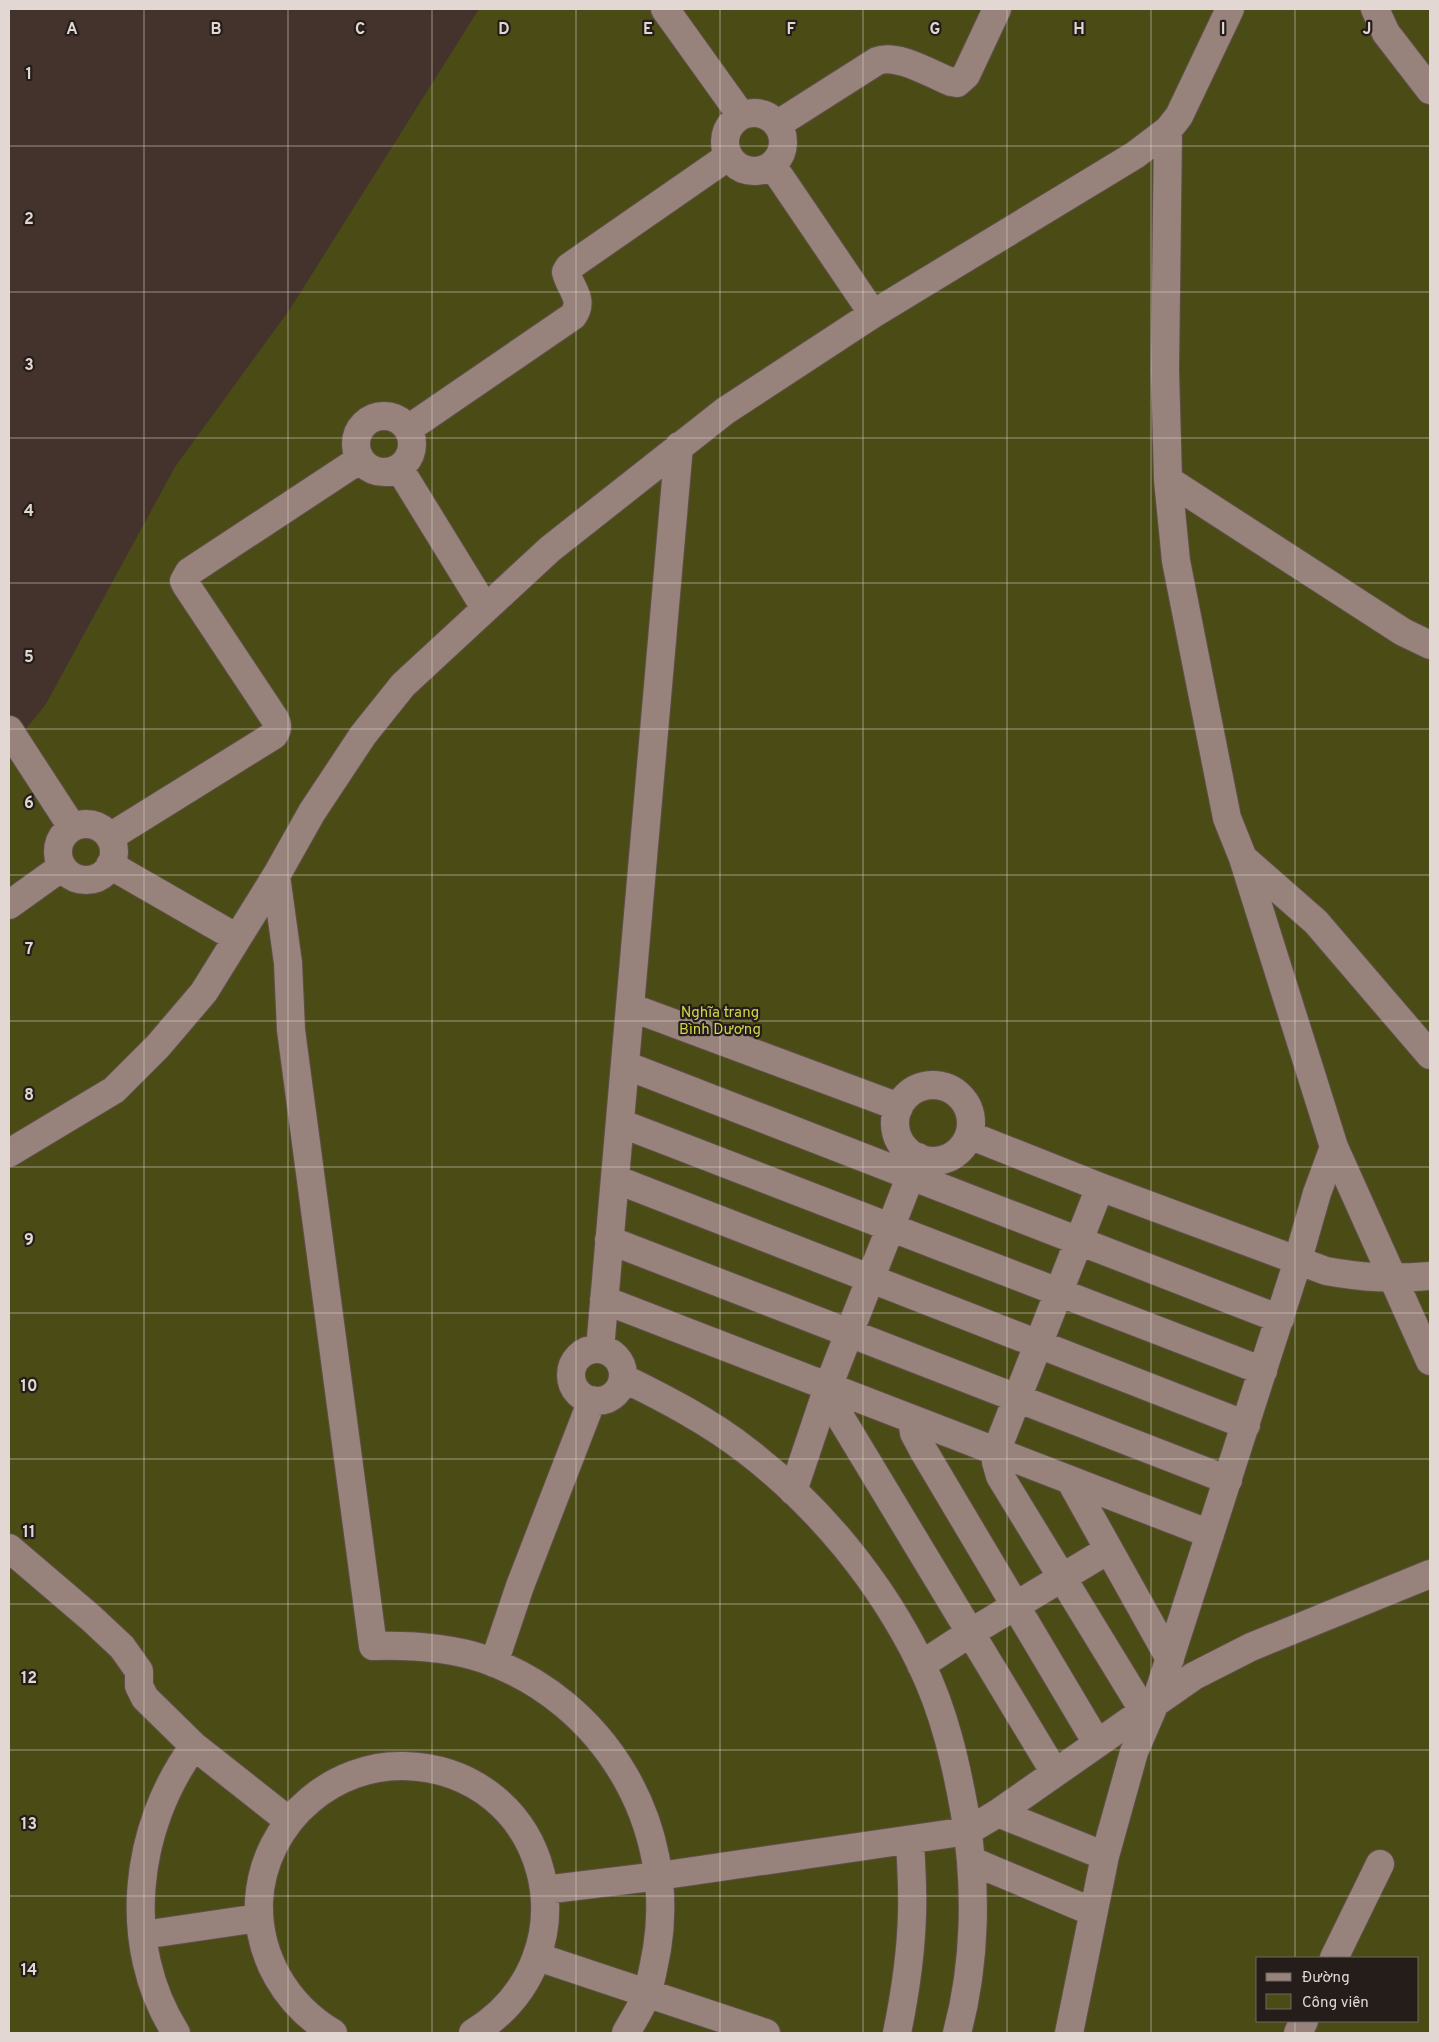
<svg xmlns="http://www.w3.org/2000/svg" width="1439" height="2042" font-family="Overpass,sans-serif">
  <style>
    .green { fill: #4b4c15; fill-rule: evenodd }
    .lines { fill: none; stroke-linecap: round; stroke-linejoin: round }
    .minor-casing { stroke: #5e4f49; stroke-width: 30 }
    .minor { stroke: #97837b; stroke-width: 28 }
    .grid { fill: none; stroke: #e2d7d2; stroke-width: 1; stroke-opacity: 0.55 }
    .labels { text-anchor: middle; stroke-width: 4.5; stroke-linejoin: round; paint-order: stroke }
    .park-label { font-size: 15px; fill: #d1d548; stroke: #241d19 }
    .grid-label { font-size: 16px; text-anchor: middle; font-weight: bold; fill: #e2d7d2; stroke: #241d19; stroke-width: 4.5; stroke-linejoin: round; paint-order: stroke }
  </style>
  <rect width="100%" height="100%" fill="#44332c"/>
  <!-- green -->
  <path class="green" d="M479 9H1430V2033H9V750L46 704 175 467 290 309ZM1258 1958H1418V2021H1258Z"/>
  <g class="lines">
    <defs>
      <path id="minor" d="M665 9 741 115
        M1375 9 1386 33 1430 90
        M725 142a29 29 0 1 1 58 0a29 29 0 1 1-58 0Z
        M778 124 877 61C897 53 931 74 951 82L957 83 966 75 997 9
        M1168 130 1165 370 1168 480 1176 561 1227 818 1243 858 1334 1147 1430 1361
        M772 165 873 314
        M356 444a28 28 0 1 1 56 0a28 28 0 1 1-56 0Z
        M408 429 573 316C585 299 570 289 566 272L569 267 729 156
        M399 468 485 608
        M1168 480 1403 632 1430 645
        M9 730 72 827
        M58 852a28 28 0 1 1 56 0a28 28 0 1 1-56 0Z
        M110 837 274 735C278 729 278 726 275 719L186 585 184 581 189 572 359 460
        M1243 858 1316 922 1430 1055
        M110 865 237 938
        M276 876 288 963 291 1030 373 1646C411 1645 448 1647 484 1659 604 1701 677 1824 657 1949 654 1963 652 1979 647 1993 642 2007 633 2020 626 2033
        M9 905 62 867
        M630 1007 899 1107
        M625 1065 1280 1319
        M895 1123a38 38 0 1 1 76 0a38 38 0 1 1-76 0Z
        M620 1123 1263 1371
        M969 1135 1100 1187 1326 1271C1364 1278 1392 1279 1430 1276
        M9 1153 114 1090 158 1046 204 992 276 876 312 812 363 735 403 685 550 549 725 411 873 314 1135 155 1168 130 1179 116 1230 9
        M615 1179 1246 1425
        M1100 1187 996 1452V1462L1000 1476 1143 1710
        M609 1240 1228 1480
        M604 1300 1210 1534
        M600 1349 679 446
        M571 1375a26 26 0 1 1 52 0a26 26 0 1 1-52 0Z
        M623 1378C666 1399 710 1422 747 1451 820 1507 881 1582 921 1664 944 1711 956 1763 965 1814 977 1885 976 1963 957 2033
        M828 1387 836 1410 1055 1773
        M912 1419 914 1433 923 1450 1097 1743
        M1070 1480 1170 1659
        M793 1491 828 1387 918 1157
        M9 1548 91 1618 122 1647 139 1671V1686L145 1698 194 1746 289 1821
        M494 1663 520 1586 592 1400
        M921 1665 970 1633 1108 1550
        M998 1813 1105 1856
        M972 1861 1093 1912
        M544 1890 659 1876 968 1831 998 1813 1194 1676 1251 1647 1430 1574
        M143 1935 259 1918
        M538 1957 766 2033
        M1334 1958 1380 1864
        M176 2033C120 1945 134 1827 194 1746
        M333 2033C286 2005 257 1956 259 1901 261 1862 280 1825 310 1800 336 1778 370 1765 404 1766 551 1770 598 1956 473 2033
        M897 2033C905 1994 911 1954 912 1914 913 1889 911 1865 910 1840
        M1069 2033 1105 1856 1134 1752 1156 1701 1294 1273 1317 1193 1334 1147
        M1298 2033 1304 2021"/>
    </defs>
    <!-- minor casing -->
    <use href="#minor" class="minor-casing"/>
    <!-- minor -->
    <use href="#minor" class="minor"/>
  </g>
  <!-- grid -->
  <path class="grid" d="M144 9V2033M288 9V2033M432 9V2033M576 9V2033M720 9V2033M863 9V2033M1007 9V2033M1151 9V2033M1295 9V1958M9 146H1430M9 292H1430M9 438H1430M9 583H1430M9 729H1430M9 875H1430M9 1021H1430M9 1167H1430M9 1313H1430M9 1459H1430M9 1604H1430M9 1750H1430M9 1896H1430M1295 2021V2033"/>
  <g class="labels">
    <!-- park labels -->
    <g class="park-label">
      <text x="720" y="1017">Nghĩa trang<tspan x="720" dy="17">Bình Dương</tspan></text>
    </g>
  </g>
  <g class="grid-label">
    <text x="72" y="34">A</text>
    <text x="216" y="34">B</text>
    <text x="360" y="34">C</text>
    <text x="504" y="34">D</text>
    <text x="648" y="34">E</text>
    <text x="791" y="34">F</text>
    <text x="935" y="34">G</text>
    <text x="1079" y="34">H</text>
    <text x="1223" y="34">I</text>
    <text x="1367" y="34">J</text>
    <text x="29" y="79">1</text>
    <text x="29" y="224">2</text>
    <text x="29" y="370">3</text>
    <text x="29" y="516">4</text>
    <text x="29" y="662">5</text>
    <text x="29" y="808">6</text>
    <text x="29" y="954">7</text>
    <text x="29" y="1100">8</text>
    <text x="29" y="1245">9</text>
    <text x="29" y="1391">10</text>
    <text x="29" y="1537">11</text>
    <text x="29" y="1683">12</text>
    <text x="29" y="1829">13</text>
    <text x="29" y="1975">14</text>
  </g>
  <!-- border -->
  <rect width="1439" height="2042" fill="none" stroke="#e2d7d2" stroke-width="20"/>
  <!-- legend -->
  <rect x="1256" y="1957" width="162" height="65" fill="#241d19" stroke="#706763"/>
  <rect x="1266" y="1973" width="25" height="8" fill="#97837b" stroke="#706763"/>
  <text x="1302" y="1982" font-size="15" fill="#e2d7d2">Đường</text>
  <rect x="1266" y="1994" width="25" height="15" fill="#4b4c15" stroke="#706763"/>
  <text x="1302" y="2007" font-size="15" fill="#e2d7d2">Công viên</text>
</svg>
